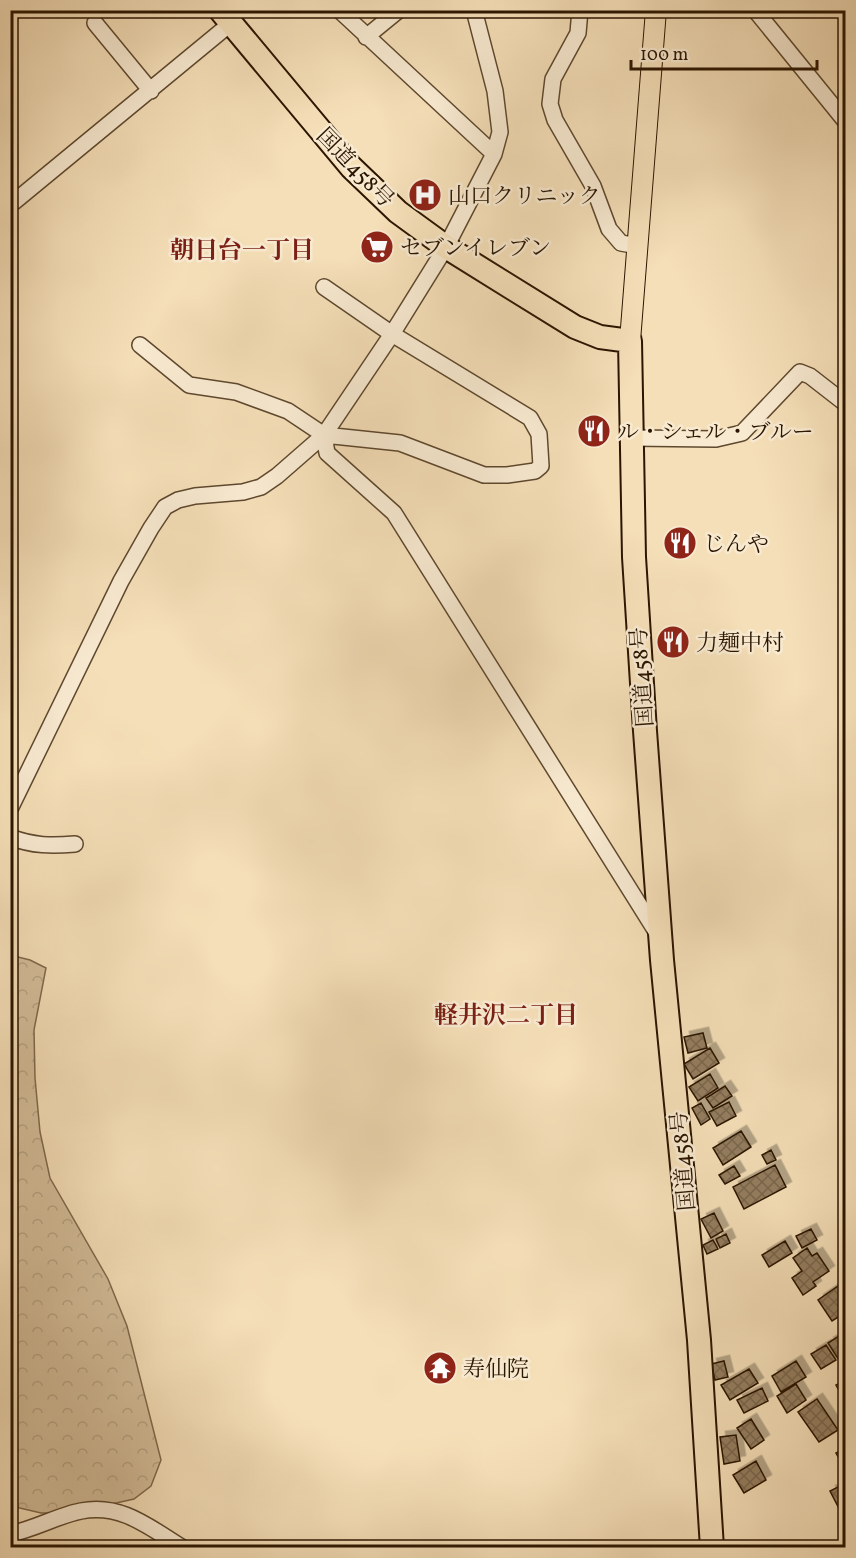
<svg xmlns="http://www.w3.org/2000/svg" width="856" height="1558" font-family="Vollkorn,'Noto Serif JP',serif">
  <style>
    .forest { fill: url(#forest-crowns); stroke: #7f694c; stroke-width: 1.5 }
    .building { fill: url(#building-cross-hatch); stroke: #2b1500; stroke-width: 1.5; filter: url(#shadow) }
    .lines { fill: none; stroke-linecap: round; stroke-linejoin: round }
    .minor-casing { stroke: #5e482e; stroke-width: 18 }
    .major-casing { stroke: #2b1500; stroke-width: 22 }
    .highway-casing { stroke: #2b1500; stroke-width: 26 }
    .minor { stroke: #f8ead1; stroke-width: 15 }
    .major { stroke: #f5dfb8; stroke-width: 20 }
    .highway { stroke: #f5dfb8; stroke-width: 22 }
    .labels { text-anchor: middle; stroke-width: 5; stroke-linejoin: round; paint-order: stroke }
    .street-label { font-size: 22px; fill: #2b1500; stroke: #f8ead1 }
    .poi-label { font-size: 22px; fill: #2b1500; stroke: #f8ead1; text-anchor: start }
    .neighbourhood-label { font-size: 24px; font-weight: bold; fill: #7a1f14; stroke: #f8ead1 }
  </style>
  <defs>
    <pattern id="forest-crowns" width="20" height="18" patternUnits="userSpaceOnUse" patternTransform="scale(1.5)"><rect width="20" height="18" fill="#d3bd99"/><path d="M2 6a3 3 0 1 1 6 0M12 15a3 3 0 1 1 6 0" fill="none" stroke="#b5a282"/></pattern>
    <pattern id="building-cross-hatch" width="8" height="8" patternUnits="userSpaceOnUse" patternTransform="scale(1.5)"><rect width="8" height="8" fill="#947e60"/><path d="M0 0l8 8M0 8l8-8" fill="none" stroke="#79664d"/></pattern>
    <filter id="shadow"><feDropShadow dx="5.5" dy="-5.5" stdDeviation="0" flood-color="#0004"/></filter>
  </defs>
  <rect width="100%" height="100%" fill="#f5dfb8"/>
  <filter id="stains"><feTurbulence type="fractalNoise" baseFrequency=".00333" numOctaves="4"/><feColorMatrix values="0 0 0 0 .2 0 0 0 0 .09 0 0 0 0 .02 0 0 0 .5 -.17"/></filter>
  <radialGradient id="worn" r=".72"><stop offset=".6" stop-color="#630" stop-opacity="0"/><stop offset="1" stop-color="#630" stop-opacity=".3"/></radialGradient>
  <!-- forest -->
  <path class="forest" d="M10 955 30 960 46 968 34 1030 35 1078 40 1132 50 1178 108 1279 127 1326 161 1460 151 1486 134 1499 71 1513H41L11 1506Z"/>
  <!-- building -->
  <path class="building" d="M703 1033 707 1048 688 1053 684 1037Z
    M710 1048 719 1063 693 1079 684 1064Z
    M710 1074 718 1088 698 1101 689 1087Z
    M725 1086 732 1096 713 1108 706 1098Z
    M729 1102 736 1116 717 1126 709 1112Z
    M701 1103 710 1119 701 1125 692 1108Z
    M741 1131 751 1147 723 1165 713 1148Z
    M771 1150 776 1160 767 1164 762 1155Z
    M775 1165 786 1187 744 1209 733 1187Z
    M734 1166 740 1176 725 1184 719 1175Z
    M714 1213 723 1231 711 1238 701 1219Z
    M811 1229 817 1240 802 1248 796 1236Z
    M726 1234 730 1243 720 1248 716 1239Z
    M713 1240 718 1249 707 1254 703 1245Z
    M785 1241 792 1253 769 1267 762 1255Z
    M807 1248 812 1256 817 1253 829 1271 813 1282 816 1286 803 1295 792 1278 802 1271 793 1258Z
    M838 1286 846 1297V1312L832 1321 818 1300Z
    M845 1332 846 1368H844L828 1343Z
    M826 1345 836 1360 821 1369 811 1354Z
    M724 1361 728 1377 715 1380 711 1364Z
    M796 1361 806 1377 781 1392 772 1376Z
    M749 1369 758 1383 730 1400 721 1385Z
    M846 1380V1403L836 1385Z
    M796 1384 806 1400 787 1413 777 1396Z
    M762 1388 768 1401 744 1413 737 1400Z
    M817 1399 838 1430 819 1442 798 1412Z
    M751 1419 764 1440 751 1449 737 1428Z
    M736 1435 740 1461 724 1464 720 1437Z
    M845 1448 846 1466 844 1467 836 1453Z
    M756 1461 766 1480 744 1493 733 1475Z
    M846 1483V1522L830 1491Z"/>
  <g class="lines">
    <defs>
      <path id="minor" d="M339 10 494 154
        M580 10 578 33 553 79 550 104 555 120 593 186 609 229 621 243 638 246
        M755 10 846 122
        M95 23 151 91
        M366 37 399 10
        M10 199 14 202 230 24
        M140 345 189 385 236 392 288 411 324 435 400 443 484 475H507L535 471 541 466 539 434 530 418 392 334 324 287
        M324 435 327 453 394 513 657 933
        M632 438 716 439 742 433 800 372 810 376 846 404
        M10 809 121 581 151 528 165 507 178 500 195 496 243 492 261 487 277 476 324 435 392 334 446 247 494 154 500 132 495 91 474 10
        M10 837C33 846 52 846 75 844
        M10 1534C35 1529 59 1515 81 1511 122 1503 150 1528 183 1548"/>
      <path id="major" d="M630 341 656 10"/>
      <path id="highway" d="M220 10 351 167 398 212 446 247 575 327 600 337 630 341 634 557 645 731 662 960 699 1340 712 1548"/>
    </defs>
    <!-- minor casing -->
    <use href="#minor" class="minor-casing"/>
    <!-- major casing -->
    <use href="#major" class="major-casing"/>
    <!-- highway casing -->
    <use href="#highway" class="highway-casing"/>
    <!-- minor -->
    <use href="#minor" class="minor"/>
    <!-- major -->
    <use href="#major" class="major"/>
    <!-- highway -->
    <use href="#highway" class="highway"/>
  </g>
  <!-- icons -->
  <defs>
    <symbol id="hospital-disc" viewBox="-11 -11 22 22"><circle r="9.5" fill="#8f2418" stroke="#f8ead1"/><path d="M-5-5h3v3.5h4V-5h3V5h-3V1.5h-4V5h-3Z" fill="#fff"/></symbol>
    <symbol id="supermarket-disc" viewBox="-11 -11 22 22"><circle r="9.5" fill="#8f2418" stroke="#f8ead1"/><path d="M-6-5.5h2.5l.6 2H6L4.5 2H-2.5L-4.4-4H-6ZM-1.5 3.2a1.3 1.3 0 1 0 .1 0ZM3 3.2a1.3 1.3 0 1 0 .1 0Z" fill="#fff"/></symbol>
    <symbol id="restaurant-disc" viewBox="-11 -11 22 22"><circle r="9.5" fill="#8f2418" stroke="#f8ead1"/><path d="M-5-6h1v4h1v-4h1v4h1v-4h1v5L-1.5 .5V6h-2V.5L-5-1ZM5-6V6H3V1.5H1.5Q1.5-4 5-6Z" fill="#fff"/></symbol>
    <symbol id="temple-disc" viewBox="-11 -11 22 22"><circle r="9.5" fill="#8f2418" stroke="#f8ead1"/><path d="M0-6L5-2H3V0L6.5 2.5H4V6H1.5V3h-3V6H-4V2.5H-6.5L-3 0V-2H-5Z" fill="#fff"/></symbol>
  </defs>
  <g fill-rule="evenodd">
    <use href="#hospital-disc" x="406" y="176" width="38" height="38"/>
    <use href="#supermarket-disc" x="358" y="228" width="38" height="38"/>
    <use href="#restaurant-disc" x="575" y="412" width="38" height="38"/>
    <use href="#restaurant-disc" x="661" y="524" width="38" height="38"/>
    <use href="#restaurant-disc" x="654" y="623" width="38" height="38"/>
    <use href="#temple-disc" x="421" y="1349" width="38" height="38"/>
  </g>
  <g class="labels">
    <!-- street labels -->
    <g class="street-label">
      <text transform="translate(356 167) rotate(46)" y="8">国道458号</text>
      <text transform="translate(641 677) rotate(-94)" y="8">国道458号</text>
      <text transform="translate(682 1161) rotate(-95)" y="8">国道458号</text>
    </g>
    <!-- poi labels -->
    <g class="poi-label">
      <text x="448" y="203">山口クリニック</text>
      <text x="400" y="255">セブンイレブン</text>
      <text x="617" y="439">ル・シェル・ブルー</text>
      <text x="703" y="551">じんや</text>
      <text x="696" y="650">力麺中村</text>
      <text x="463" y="1376">寿仙院</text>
    </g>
    <!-- neighbourhood labels -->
    <g class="neighbourhood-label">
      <text x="242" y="258">朝日台一丁目</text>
      <text x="506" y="1023">軽井沢二丁目</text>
    </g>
  </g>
  <!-- margin -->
  <rect width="856" height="1558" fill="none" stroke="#f5dfb8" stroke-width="36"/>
  <rect x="12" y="12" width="832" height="1534" fill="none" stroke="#2b1500" stroke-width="3"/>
  <rect x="18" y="18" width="820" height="1522" fill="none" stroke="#2b1500" stroke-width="1.5"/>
  <!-- scale -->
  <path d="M631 60v9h186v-9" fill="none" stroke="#2b1500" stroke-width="3"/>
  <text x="640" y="60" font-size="18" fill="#2b1500" stroke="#f8ead1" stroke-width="4.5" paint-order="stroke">100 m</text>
  <rect width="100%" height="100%" filter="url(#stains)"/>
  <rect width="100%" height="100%" fill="url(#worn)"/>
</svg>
